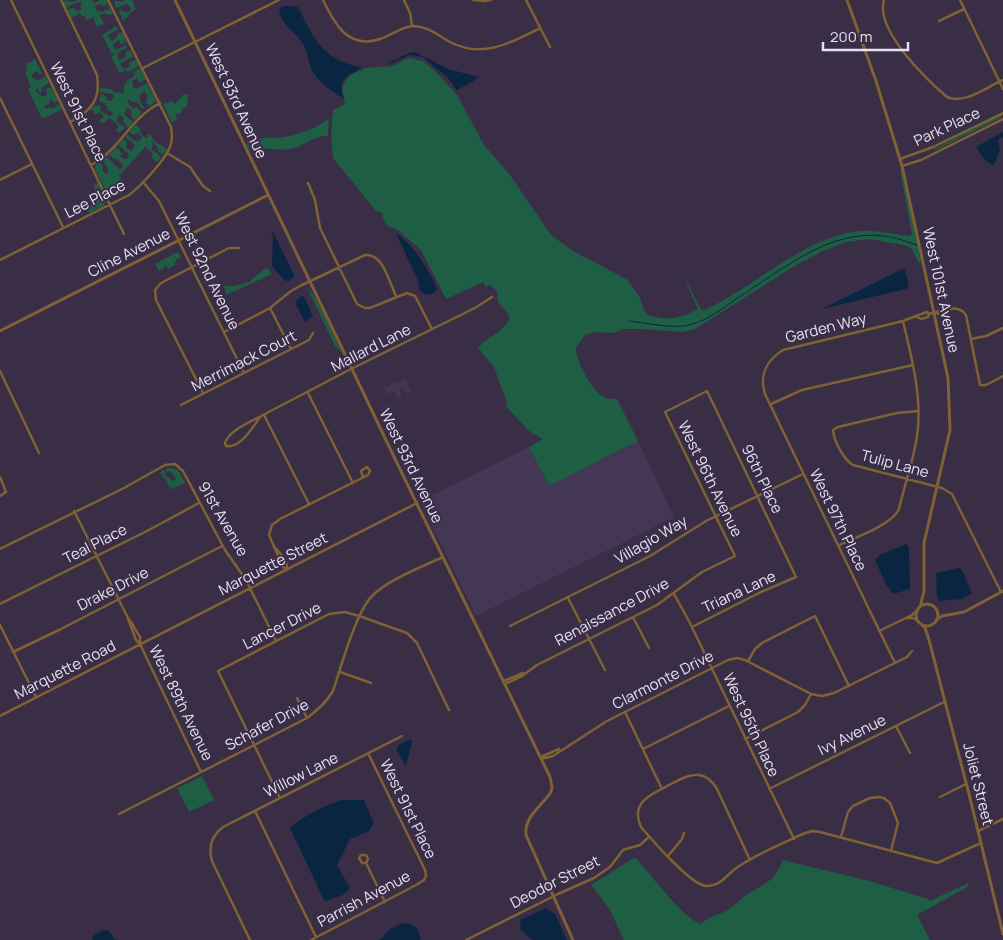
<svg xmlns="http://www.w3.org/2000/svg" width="1003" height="940" font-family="Manrope,sans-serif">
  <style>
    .built { fill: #443655 }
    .green { fill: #1e5e44 }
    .water { fill: #092541 }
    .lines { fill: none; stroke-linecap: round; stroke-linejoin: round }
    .stream { stroke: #092541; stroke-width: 1 }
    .minor { stroke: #7f6133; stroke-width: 2.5 }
    .tertiary { stroke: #7f6133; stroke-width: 3 }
    .labels { text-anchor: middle; stroke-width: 4; stroke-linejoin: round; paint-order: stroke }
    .street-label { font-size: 15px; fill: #e8e1f2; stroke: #3a2e47 }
  </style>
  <rect width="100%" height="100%" fill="#3a2e47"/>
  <!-- built -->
  <path class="built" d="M405 379 411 391 406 393 402 387 399 389 402 396 397 398 394 391 387 394 384 389 394 382 395 384Z
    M638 441 674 517 476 616 420 501 529 447 549 486Z"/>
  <!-- green -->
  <path class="green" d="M66 0 72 2 77 0H92L94 3 100 0H106L108 4 104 6 99 4 95 7 98 12 101 11 102 12 110 8 113 14 109 15 104 13 101 15 99 14 104 24 97 27 93 17 85 21V16H82L80 13 71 18 67 10 72 8 78 11 82 9 80 5 82 4 81 2 75 3 66 8 63 2Z
    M114 0 121 2 126 0H132L136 9C128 13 128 18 123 21L119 10 124 11 126 13 131 10V8L127 4 116 8Z
    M117 26 118 29 108 35 111 41 115 39 118 34 122 32 127 42 126 43 123 39 124 44H121L119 40 113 44V47L116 50 126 45 127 48 119 52 117 56 119 60 125 58 126 52 130 50 134 57H132L120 64 124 69 130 66 129 63 136 59 139 66 127 72 126 70 119 73 110 54 112 56 115 54 114 53 112 54 102 35Z
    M409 58 423 61 437 73 457 95 484 145 510 175 551 235 573 251 628 280 640 298 644 310 648 315C668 321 680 319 698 309L682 273 702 311C752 290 805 235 861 231 878 230 894 235 910 236L912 234 900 170H902L921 262 919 263 911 248 903 245 870 239 846 242 823 251 796 265 695 329 683 332 640 329H622L614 333 594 332 585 335 576 348C575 360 591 389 602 396 607 399 612 399 617 399L638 441 549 486 529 447 543 439 529 431 506 406 507 401 501 387 494 367 478 348C489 335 501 335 510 318L508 314 498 302 497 291 490 285 486 287 483 282 446 299 421 250 398 230 386 225 381 212 376 211 333 158 331 135 333 110 345 104 342 90 345 82 350 75 366 68 392 66Z
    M35 59 42 73 40 75 37 71 33 73 32 78H34L38 81 46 76 49 83 41 88 42 91 40 92 37 88 35 91 43 97 47 95 46 89 51 87 58 101 54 103 51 99 50 103 44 106 46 109 51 107 52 109 59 104 62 109 42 119 28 89 31 87 25 72 27 69 26 66 27 62 29 63Z
    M140 68 146 80 142 81 141 83 136 77V79L132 81 134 89 138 88 147 83 156 101 149 107V105H148L146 102 148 96 144 91 139 96 141 104 145 107 142 109 136 101 133 102 128 99 127 101 133 109 136 107 142 112 135 120 131 117V110L127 108 124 114 133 122 128 128 123 121 124 118 119 115 116 121 125 128 119 133 116 130 119 126 110 118 102 124 99 121 104 116 99 112 98 114H94L93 110H90L97 103 95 106 100 105 101 111 110 117 113 112 107 110 108 106 105 105 106 103 99 101 101 94 107 97V100L111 101 114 96 112 94 99 92 100 88 112 89 113 92 124 93V83L127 84 126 82 134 76 135 71Z
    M184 94 189 95 187 99V106L181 110 182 113 176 114 177 120 171 122 163 104 172 101 175 104Z
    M1002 114V117L936 150 934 149Z
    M329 118 328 136C314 135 304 146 291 149 279 152 265 145 253 152L249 149 246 144C256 137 266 138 277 138 291 137 319 128 329 118Z
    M136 124 141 130 139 132 145 138H148L147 135 150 134 154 141 167 149 163 155 159 152 157 146 151 142 153 146 151 149 161 157 156 163 151 156 153 153 145 147 119 176 121 179 116 183 117 186 107 190 110 200 95 169V165L100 162 103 166V171L105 174 109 172 103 160 107 157 120 170 123 166 118 159 116 160 109 155 116 147H117L115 151 118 148 122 154 120 156 124 159 125 158 127 159 129 154 118 145 123 139 127 142 126 148 132 151 135 145 125 137 127 134 135 141H139L142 137 138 133 134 135 129 132Z
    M98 183 106 202 93 209 105 203 104 206 89 213 88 208 94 201 92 196 95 192 94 185Z
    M178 252 181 258 176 259V261L174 263 175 265 169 269 164 265V268L159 271 155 264Z
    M267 267 272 274 226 295 224 286H235L249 282Z
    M307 287 316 298 341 351H340L335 346Z
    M170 468 178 470 185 483 173 488 171 485 172 489 171 490 165 478H163L160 472 164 470 166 476 173 481 176 479 171 471 167 472 166 469Z
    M202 776 214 800 189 812 177 788Z
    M635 857C648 871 685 921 701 924 710 916 716 916 726 911 734 907 740 899 748 894 767 882 773 883 783 860L869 881 928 899 930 901 968 883 969 886 917 915 930 940H624L609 908 591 885Z"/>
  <!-- water -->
  <path class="water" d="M286 6 298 7C310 30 317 51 343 62 349 64 356 67 362 67 351 76 335 78 344 98 333 93 317 81 312 70 308 62 308 52 303 44 296 32 281 25 279 10L281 7Z
    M415 52 448 69 479 77 472 82 457 90 448 78 423 57 410 55 392 63H388L409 53Z
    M1003 132V137L998 140 1000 151 993 166 984 159 976 147Z
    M273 232 294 275 293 278 288 281 284 280 272 266 273 235 271 233Z
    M396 233C414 245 429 270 437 289L434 293 426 295 420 291 418 281Z
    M902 269 905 270 909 286 906 289 822 309Z
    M301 296 304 297 313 316 305 322 295 303Z
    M906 544 909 548 910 589 893 594 886 584 875 560 880 555Z
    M959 568 962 570 972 593 962 599 939 601 937 597 936 573Z
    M410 739 412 741 406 766 396 750 399 745Z
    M342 800H364L374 823 369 831 350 839 337 865 350 888 343 895 326 901 324 900 290 828C302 817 327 804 342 800Z
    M546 908 555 914 567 940H532L521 930 520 920Z
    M403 923 410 924 418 929 421 940H378L382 938 390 929Z
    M104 930H108L116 940H92C93 934 99 932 104 930Z"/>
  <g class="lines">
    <!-- stream -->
    <path class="stream" d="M629 321C648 323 675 330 693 324 709 319 723 308 736 299 781 271 828 229 884 236 895 237 907 242 917 245"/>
    <!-- minor -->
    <path class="minor" d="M11 0 124 234
      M61 0 97 75C101 100 91 111 70 122
      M323 0C334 23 348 50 380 39 392 35 402 26 415 26 429 27 439 36 450 42 482 59 511 43 540 28
      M404 0 410 13 412 26
      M473 0 484 1 491 0
      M526 0 550 47
      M884 0C875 30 926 79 947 97 964 105 987 87 1003 80
      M960 0 1003 89
      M939 21 964 9
      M143 68 279 0
      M0 98 63 227
      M167 153 190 167 203 186 210 191
      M900 159 933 147 1003 113
      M91 165C120 150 129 119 160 103
      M902 166 921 160 1003 119
      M0 180 32 164
      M143 182 159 201 244 373
      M308 183 315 200 320 228 357 304 365 308H370L407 293 415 296 432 329
      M0 260 129 195C141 186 165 160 170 147 173 140 172 134 171 127L108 0
      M270 308 291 349
      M936 313C941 315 946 315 950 310
      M917 317 921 319 928 317 929 314C941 311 958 303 966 315L980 385H986L1003 376
      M224 332 270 308 291 291 302 285 365 255C383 253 389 282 396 296
      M971 339 986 336 1003 328
      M0 371 39 453
      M203 393 156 300 155 290 161 283 229 248H239
      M308 393 353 483
      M771 404 802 390 913 365
      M181 405 309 340 313 333
      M918 411 897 413 838 427 833 430C834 441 843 459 853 465L942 488 952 494 1001 592
      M264 415 309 504
      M260 417C253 427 240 449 226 446L225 443C229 430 252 421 263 415L351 369 475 308 492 297
      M0 477 6 492 0 496
      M74 511 127 616 136 640 140 644 201 772
      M839 545C854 538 892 525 899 509 905 482 916 455 918 427 921 391 911 356 903 321
      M275 548C282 554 288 561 287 570
      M0 549 124 488 165 465 175 464 183 471 225 550 246 580 276 641
      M287 570 283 567 269 535 272 525 280 519 368 475 370 471 367 467 361 471 363 477
      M674 594 690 623 794 839
      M568 598 605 670
      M0 604 147 531 199 503
      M633 617 649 648
      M908 618H913L919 622
      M129 619 140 637V642
      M0 625 36 697
      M510 626 650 556 706 521 803 474
      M879 631 912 615 918 610
      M13 652 59 630 222 546
      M748 661 755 649 762 643 815 616 849 686
      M895 663 765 394C759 375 767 360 783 350L903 321 927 312 929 314
      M340 672 371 683
      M504 681 523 673
      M505 684 522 676 537 665 657 605 702 572 735 556 665 412 707 391 796 577 761 592 692 627
      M297 698 307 718
      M625 712 662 789
      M0 716 417 503
      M896 726 910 753
      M745 739 798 712 805 705 811 694
      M643 749 729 706
      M541 759 553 756 607 721 728 660 737 658 745 660 811 694 822 696 834 693 907 657 912 651
      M541 759 543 756 559 749
      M769 789 944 702
      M940 797 966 784
      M280 798 218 671 329 614 345 612 359 616 407 633 417 643 449 710
      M255 811 316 937
      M119 814 307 718C318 710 326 703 333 691 341 667 356 612 372 596 389 579 422 567 443 557
      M978 831 1003 819
      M841 837 848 812 853 806 870 798 879 797 884 798 890 803 898 823 891 851
      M668 856 682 839 684 833
      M750 860 717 789C713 782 707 776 699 775 690 774 681 779 673 783 654 793 629 801 641 827 652 840 691 885 706 886 719 887 726 876 735 869 753 855 784 843 805 833L813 831 820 832 937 863 981 843
      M366 863H362L359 858 361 855H366L368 859 366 863 385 902
      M250 940 212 861C208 847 211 836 223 827L402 736
      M311 940 418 884 424 880 426 876 425 870 368 753
      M466 940 558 894 594 878 610 867 623 850 640 845 649 837"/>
    <!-- tertiary -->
    <path class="tertiary" d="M175 0 397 463 550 777 552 787 551 792C542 806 524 816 526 835L573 940
      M847 0 876 81 902 166 948 378 950 430 924 543V591L920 607
      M0 331 268 195
      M916 615a11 11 0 1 1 22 0a11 11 0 1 1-22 0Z
      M936 620 942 616 964 612 1003 591
      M921 624 925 628 929 640 970 798 1003 934"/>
  </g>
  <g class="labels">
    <!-- street labels -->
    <g class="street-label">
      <text transform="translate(236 101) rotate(65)" y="5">West 93rd Avenue</text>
      <text transform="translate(78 112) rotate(64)" y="5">West 91st Place</text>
      <text transform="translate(947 127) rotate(-25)" y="5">Park Place</text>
      <text transform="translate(95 199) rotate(-27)" y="5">Lee Place</text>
      <text transform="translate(129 253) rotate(-27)" y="5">Cline Avenue</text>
      <text transform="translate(207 271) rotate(64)" y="5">West 92nd Avenue</text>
      <text transform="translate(941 290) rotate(78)" y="5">West 101st Avenue</text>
      <text transform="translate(826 328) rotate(-14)" y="5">Garden Way</text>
      <text transform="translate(371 348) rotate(-27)" y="5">Mallard Lane</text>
      <text transform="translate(244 361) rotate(-27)" y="5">Merrimack Court</text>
      <text transform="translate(895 464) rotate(15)" y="5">Tulip Lane</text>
      <text transform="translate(411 466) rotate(64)" y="5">West 93rd Avenue</text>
      <text transform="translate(710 479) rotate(64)" y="5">West 96th Avenue</text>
      <text transform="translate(762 479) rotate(64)" y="5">96th Place</text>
      <text transform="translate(223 519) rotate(60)" y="5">91st Avenue</text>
      <text transform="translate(838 520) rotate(64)" y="5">West 97th Place</text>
      <text transform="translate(651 540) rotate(-30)" y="5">Villagio Way</text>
      <text transform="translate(95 544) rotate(-27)" y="5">Teal Place</text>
      <text transform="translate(273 564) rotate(-27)" y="5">Marquette Street</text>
      <text transform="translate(113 589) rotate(-27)" y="5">Drake Drive</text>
      <text transform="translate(739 592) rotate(-25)" y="5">Triana Lane</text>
      <text transform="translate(612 612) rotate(-28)" y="5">Renaissance Drive</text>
      <text transform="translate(282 626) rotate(-27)" y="5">Lancer Drive</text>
      <text transform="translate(65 670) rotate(-27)" y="5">Marquette Road</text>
      <text transform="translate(663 680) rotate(-27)" y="5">Clarmonte Drive</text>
      <text transform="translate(181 703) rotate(64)" y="5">West 89th Avenue</text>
      <text transform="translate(267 725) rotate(-28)" y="5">Schafer Drive</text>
      <text transform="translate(751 725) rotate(65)" y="5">West 95th Place</text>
      <text transform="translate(852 735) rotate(-26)" y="5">Ivy Avenue</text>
      <text transform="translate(301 775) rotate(-27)" y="5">Willow Lane</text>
      <text transform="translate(978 784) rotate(76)" y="5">Joliet Street</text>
      <text transform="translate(408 809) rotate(64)" y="5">West 91st Place</text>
      <text transform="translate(555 882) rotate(-27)" y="5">Deodor Street</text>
      <text transform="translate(364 899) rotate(-28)" y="5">Parrish Avenue</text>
    </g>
  </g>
  <!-- scale -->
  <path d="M823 42v8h85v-8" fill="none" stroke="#e8e1f2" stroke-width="2.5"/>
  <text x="830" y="42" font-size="15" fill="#e8e1f2" stroke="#3a2e47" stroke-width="4" paint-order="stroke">200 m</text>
</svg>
